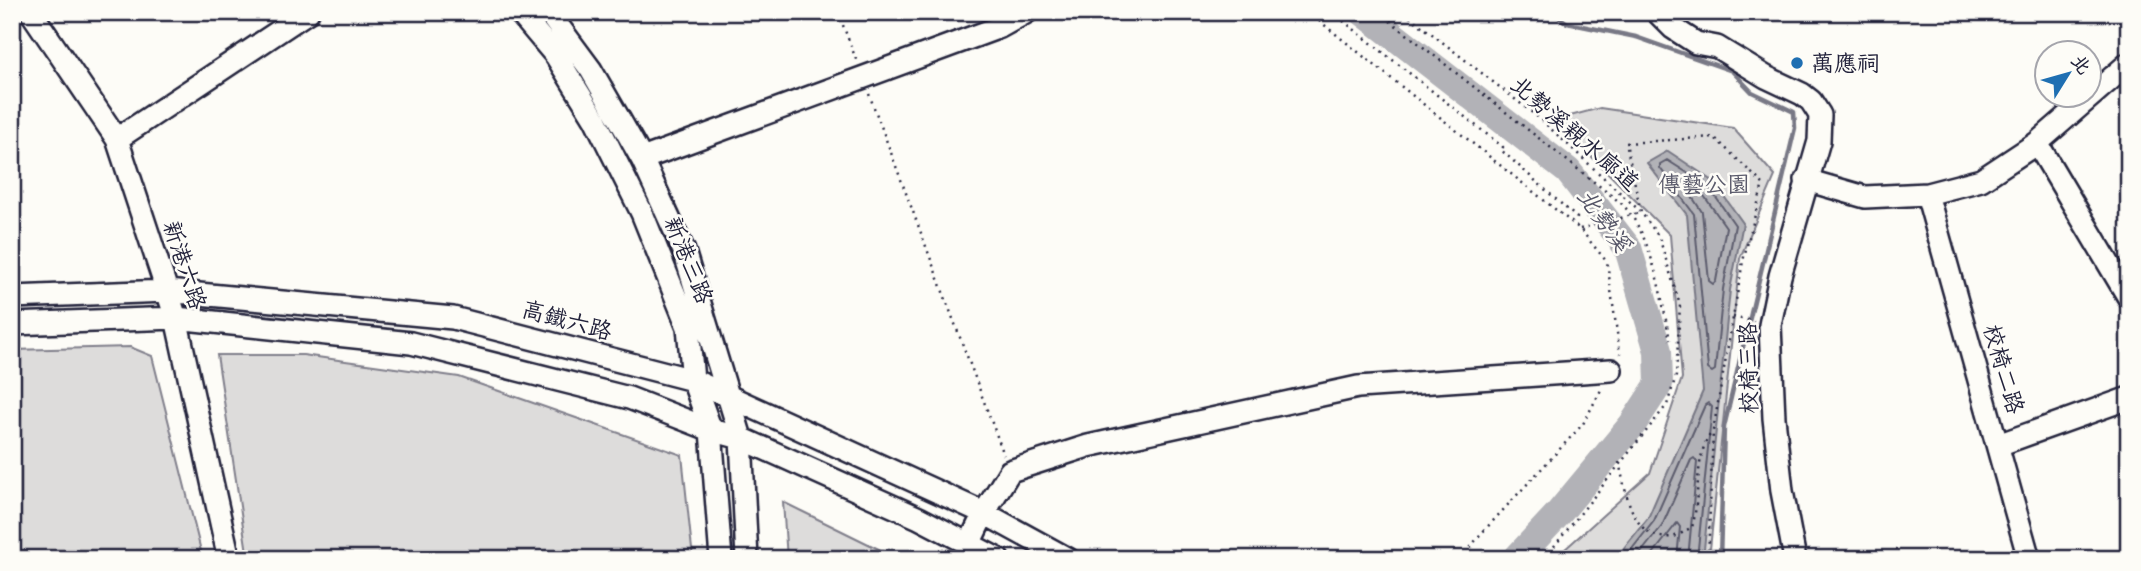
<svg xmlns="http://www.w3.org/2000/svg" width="2141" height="571" font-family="Delius,'LXGW WenKai TC',sans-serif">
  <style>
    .green { fill: #dddcdb; stroke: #807f8b; stroke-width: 2 }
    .water { fill: #b2b2b7; stroke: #787885; stroke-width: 2 }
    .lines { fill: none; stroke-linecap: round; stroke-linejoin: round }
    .shore { stroke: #5c5c6d; stroke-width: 2 }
    .stream { stroke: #787885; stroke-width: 4.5 }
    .river { stroke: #b2b2b7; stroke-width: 28 }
    .minor-casing { stroke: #22223b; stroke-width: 26 }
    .path { stroke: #22223b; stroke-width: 2.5; stroke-dasharray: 2 5; stroke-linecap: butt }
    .minor { stroke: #fdfcf7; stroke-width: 21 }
    .path-bridge { stroke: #22223b; stroke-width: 2.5; stroke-dasharray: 2 5; stroke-linecap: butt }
    .poi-dot { fill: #1f6fb2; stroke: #fdfcf7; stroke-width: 2.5 }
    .labels { text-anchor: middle; stroke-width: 5; stroke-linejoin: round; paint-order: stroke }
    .poi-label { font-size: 23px; fill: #22223b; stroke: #fdfcf7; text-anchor: start }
    .street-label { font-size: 23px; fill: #22223b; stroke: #fdfcf7 }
    .park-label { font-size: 23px; fill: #5a5a6b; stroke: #fdfcf7 }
    .water-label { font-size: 24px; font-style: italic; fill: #545466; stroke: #fdfcf7 }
  </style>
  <rect width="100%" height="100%" fill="#fdfcf7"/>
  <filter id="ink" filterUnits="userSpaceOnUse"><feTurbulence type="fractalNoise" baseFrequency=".0143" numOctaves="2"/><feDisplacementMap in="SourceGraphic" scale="14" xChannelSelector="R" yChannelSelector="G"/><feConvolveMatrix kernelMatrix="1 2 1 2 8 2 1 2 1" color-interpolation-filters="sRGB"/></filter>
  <g filter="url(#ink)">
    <!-- green -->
    <path class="green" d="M1600 108 1733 128 1775 176 1740 258 1709 559H1554L1650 473 1682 378 1670 235 1555 120Z
      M130 347 152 356 203 559H12V350Z
      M217 355H303L459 377 682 455 693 559H248Z
      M783 502 899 559H787Z"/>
    <!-- water -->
    <path class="water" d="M1668 151 1713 181 1743 223 1730 290 1703 559H1615L1648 518 1703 391 1687 215 1647 163Z"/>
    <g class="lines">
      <!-- shore -->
      <path class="shore" d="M1667 160 1708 186 1735 225 1723 289 1715 370 1712 372 1708 369 1694 214 1660 168V164Z
        M1690 188 1694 187 1702 193 1726 227 1716 281 1713 284 1709 281 1702 212 1689 192Z
        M1624 559 1654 521 1705 405 1708 403 1712 407 1697 559
        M1636 559 1662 526 1691 460 1694 458 1697 462 1688 559
        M1649 559 1677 523 1680 527 1677 559"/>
      <!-- stream -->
      <path class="stream" d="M1553 12 1567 23 1636 37 1732 71 1752 92 1794 112 1795 128 1724 427 1720 559"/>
      <!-- river -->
      <path class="river" d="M1363 12 1568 171 1628 248 1658 351 1659 384 1632 425 1559 513 1516 559"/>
      <defs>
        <path id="minor" d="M31 12 117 139 176 318 229 559
          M519 12 556 56 595 119 642 213 688 327 693 380 711 430 721 559
          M548 12 591 70 621 122 642 159 684 251 741 438 747 559
          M1657 12 1673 28 1696 43 1717 47 1766 77 1802 94 1811 101 1820 115 1819 141 1780 276 1770 325 1774 418 1782 491 1795 559
          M117 139 308 12
          M2037 143 2129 298
          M642 159 1000 27 1027 12
          M1806 180 1865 197 1927 194 1981 180 2037 143 2129 63
          M1927 194 2029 559
          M12 297 167 291 453 318 693 380 984 513 1068 559
          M12 324 176 318 411 343 629 398 711 430 741 438 919 518 998 559
          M1998 445 2129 398
          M969 544 984 513 1010 471 1088 446 1358 387 1611 370"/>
      </defs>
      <!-- minor casing -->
      <use href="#minor" class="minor-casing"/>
      <!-- path -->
      <path class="path" d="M838 12 857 62
        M1308 12 1580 229 1607 262 1620 354
        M1332 12 1503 147 1501 150 1577 218 1573 222
        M1379 12 1622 204C1653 236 1661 297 1670 340
        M1404 12 1539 118 1641 212 1659 237 1680 305 1676 376 1667 405 1544 559
        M869 94 1004 455
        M1635 214 1641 212 1626 143 1714 137 1763 184 1743 261 1713 431 1708 559
        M1733 317 1754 322
        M1619 462C1626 491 1631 542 1672 537 1679 536 1686 530 1692 527 1700 504 1694 448 1713 432
        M1462 559 1479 536 1583 424 1602 388"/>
      <!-- minor -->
      <use href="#minor" class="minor"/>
      <!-- path-bridge -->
      <path class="path-bridge" d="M1580 229 1635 214"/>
    </g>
  </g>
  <!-- markers -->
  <circle class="poi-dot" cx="1797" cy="63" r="7"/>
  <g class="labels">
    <!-- poi labels -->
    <g class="poi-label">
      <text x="1811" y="71">萬應祠</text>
    </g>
    <!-- street labels -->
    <g class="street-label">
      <text transform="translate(1575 133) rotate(41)" y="8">北勢溪親水廊道</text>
      <text transform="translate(689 260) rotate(68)" y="8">新港三路</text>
      <text transform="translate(185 265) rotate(72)" y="8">新港六路</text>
      <text transform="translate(567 320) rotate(15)" y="8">高鐵六路</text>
      <text transform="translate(1748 368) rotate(-91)" y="8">校椅三路</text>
      <text transform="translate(2004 369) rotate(74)" y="8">校椅二路</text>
    </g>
    <!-- park labels -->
    <g class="park-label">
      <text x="1704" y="192">傳藝公園</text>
    </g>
    <!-- water labels -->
    <g class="water-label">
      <text transform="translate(1604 220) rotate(54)" y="8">北勢溪</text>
    </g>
  </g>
  <!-- margin -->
  <rect width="2141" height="571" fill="none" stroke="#fdfcf7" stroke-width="42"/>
  <rect x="21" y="21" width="2099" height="529" fill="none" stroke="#22223b" stroke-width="2.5" filter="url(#ink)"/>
  <!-- north arrow -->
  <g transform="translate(2068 74) rotate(53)"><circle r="33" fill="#fdfcf7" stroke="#a5a5ac" stroke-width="2"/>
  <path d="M0-5L12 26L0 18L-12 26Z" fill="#1f6fb2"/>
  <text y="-10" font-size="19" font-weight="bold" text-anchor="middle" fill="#22223b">北</text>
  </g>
</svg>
